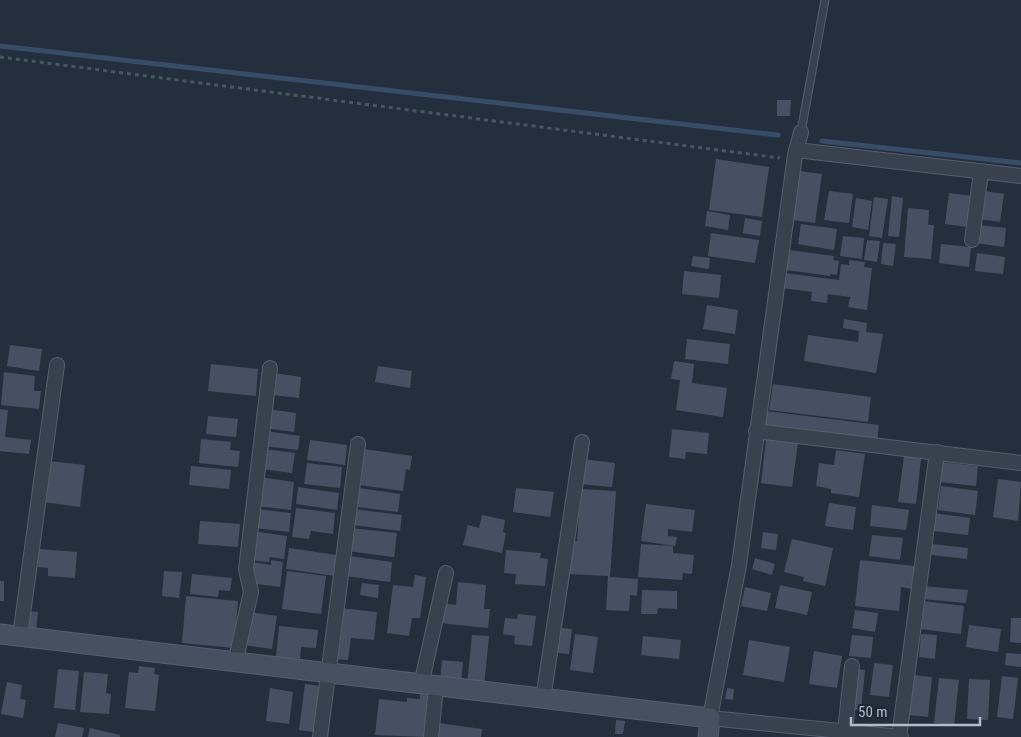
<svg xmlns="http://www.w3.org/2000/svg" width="1021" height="737" font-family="'Roboto Condensed',sans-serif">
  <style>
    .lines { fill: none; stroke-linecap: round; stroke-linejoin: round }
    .stream { stroke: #394c67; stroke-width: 5 }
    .building { fill: #455162 }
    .service-casing { stroke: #565f6c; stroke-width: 9 }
    .minor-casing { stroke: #565f6c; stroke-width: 16 }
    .secondary-casing { stroke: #565f6c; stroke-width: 21 }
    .path { stroke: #44595c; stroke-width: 3; stroke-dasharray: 4 4; stroke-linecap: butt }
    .service { stroke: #38414e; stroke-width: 7 }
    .minor { stroke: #38414e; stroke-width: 14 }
    .secondary { stroke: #465061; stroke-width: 19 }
  </style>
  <rect width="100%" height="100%" fill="#242f3e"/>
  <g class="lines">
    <!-- stream -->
    <path class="stream" d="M0 46 778 135
      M822 141 1021 163"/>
  </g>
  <!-- building -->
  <path class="building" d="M777 100H791L790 116H777Z
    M716 159 769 167 762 217 709 210Z
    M799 171 822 174 815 223 792 220Z
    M829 191 853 194 849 223 824 220Z
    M984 191 1004 194 1000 222 980 219Z
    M949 193 972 196 968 227 945 224Z
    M892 196 903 198 899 237 888 236Z
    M874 197 888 199 882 238 869 236Z
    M856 198 872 201 868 230 852 227Z
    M908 208 929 210 928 225H934L931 259 904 257Z
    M707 211 730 215 728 230 705 226Z
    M745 218 762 221 760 236 743 233Z
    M801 224 837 229 834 250 798 244Z
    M978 225 1006 228 1004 247 976 243Z
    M711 233 759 240 755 263 708 256Z
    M843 236 864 238 862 259 840 256Z
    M867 240 880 241 877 262 864 260Z
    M883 243 896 244 893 266 881 264Z
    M941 244 971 247 969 267 939 263Z
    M789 250 834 256 833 260 839 261 837 275 830 274V276L786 270Z
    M977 253 1005 257 1003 274 975 271Z
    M693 256 710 258 709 269 691 266Z
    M849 260 865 262 864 267 872 268 867 310 848 307 850 297 828 294 827 303 811 301 812 292 782 288 784 273 839 280 841 264 849 265Z
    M684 271 721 275 719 298 682 294Z
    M707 305 738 310 735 334 703 329Z
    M844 319 867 323 866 332 883 334 876 373 804 361 808 335 858 342 859 331 843 328Z
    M687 339 730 344 728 364 685 359Z
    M10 345 42 349 39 371 7 366Z
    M674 361 694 364 692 383 727 388 723 417 676 410 680 380 671 379Z
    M211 364 258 369 256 396 208 391Z
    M378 366 412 371 410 388 375 382Z
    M4 372 35 376 34 391H41L39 409 1 405Z
    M274 373 301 377 299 398 272 395Z
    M773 384 871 397 868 422 769 410Z
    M0 409 8 410 5 437 31 440 29 454 0 451Z
    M267 409 296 413 294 432 265 428Z
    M766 411 879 425 877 442 764 428Z
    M208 416 238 419 236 437 206 434Z
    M672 429 709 433 707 454 686 452 685 459 669 457Z
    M266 431 300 436 298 450 264 446Z
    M201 439 231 442 230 450 240 451 238 467 199 463Z
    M766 439 798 443 792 487 761 483Z
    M310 440 347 445 345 465 307 460Z
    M264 449 295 453 292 473 262 469Z
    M364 449 412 456 410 470 406 469 403 491 359 485Z
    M836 450 865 454 859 497 831 493V489L816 486 819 463 834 465Z
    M904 456 921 459 916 504 898 502Z
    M583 459 615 463 612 487 580 484Z
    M49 461 85 465 80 507 44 502Z
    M941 462 978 466 976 486 938 482Z
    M307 463 342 467 340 488 304 484Z
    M191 466 231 470 229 489 189 485Z
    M260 477 294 482 291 510 256 506Z
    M998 479 1021 482 1018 521 993 517Z
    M941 486 978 491 975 515 938 510Z
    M298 487 339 493 337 510 296 504Z
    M359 488 400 494 398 512 357 507Z
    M516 488 554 492 550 517 513 512Z
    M581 489 616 491 610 577 638 579 637 596 630 595 629 611 606 610 608 576 567 574 569 541H577Z
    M829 503 856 507 853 530 825 526Z
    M646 504 695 510 692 532 668 529V536L677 537 675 546 641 541Z
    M872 505 909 510 906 530 870 526Z
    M296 508 335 513 333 534 311 531 309 539 292 537Z
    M255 509 291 513 289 532 253 528Z
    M354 509 402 515 400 531 352 525Z
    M933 513 970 518 968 535 932 531Z
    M482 515 505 520 503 532 506 533 502 553 463 545 468 525 479 528Z
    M200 521 240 524 238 547 198 544Z
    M351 528 397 533 394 557 347 551Z
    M252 531 287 536 284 559 270 557 269 562 249 560Z
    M763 532 778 534 776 550 761 548Z
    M872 535 903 538 900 560 869 556Z
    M792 539 833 548 825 586 803 581 804 577 784 572Z
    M641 544 673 546V553L694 555 692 574 683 573 682 580 638 577Z
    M932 544 968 548 967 559 931 555Z
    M289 548 337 555 335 576 286 569Z
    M39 549 77 552 75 578 48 576V568L38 567Z
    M506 550 541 553 540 558 548 559 545 586 515 584 516 574 504 573Z
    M349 556 392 562 390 582 346 576Z
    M755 558 775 564 772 575 752 569Z
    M271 560 283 562 280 587 250 583 253 562 271 565Z
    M860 560 915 566 912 589 901 587 899 611 855 606Z
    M164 571 182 572 179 598 162 596Z
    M287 571 326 576 321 614 282 609Z
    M192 574 232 578 230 591 219 590 218 597 190 594Z
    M415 575 426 577 420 618H412L409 636 387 633 393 585 413 587Z
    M0 581H4V601H0Z
    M458 582 486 585 484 609H490L488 628 439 623 441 603 456 605Z
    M362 583 379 585 378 598 360 595Z
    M780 585 812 592 807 615 775 608Z
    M923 586 968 590 966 603 921 599Z
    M745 587 771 593 767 611 741 606Z
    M642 590 677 591V609L658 608 657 614H641Z
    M186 596 238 601 234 648 182 643Z
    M923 601 964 606 961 634 920 629Z
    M340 608 377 612 374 640 351 638 348 660 334 659Z
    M855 610 878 613 875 632 852 628Z
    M24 611 38 612 36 629 22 627Z
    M249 612 277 616 272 649 244 645Z
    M518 614 536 616 532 646 514 644 515 636 503 634 505 618 517 619Z
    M1011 618H1021V643L1010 642Z
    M969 625 1001 629 998 652 966 647Z
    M279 626 318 630 316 648 301 647 300 659 276 657Z
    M555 627 572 629 569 654 551 652Z
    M575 634 598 637 593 673 570 670Z
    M921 634 937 635 935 659 919 657Z
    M472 635 489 636 484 687 467 685Z
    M852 635 873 637 871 658 849 656Z
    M643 636 681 640 679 659 641 655Z
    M749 640 790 647 784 682 743 675Z
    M814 651 842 656 837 688 809 684Z
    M1006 653 1021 654V667L1005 665Z
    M442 660 463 662 461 684 440 682Z
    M874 663 893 665 889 697 870 695Z
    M139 666 155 668 154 674 159 675 155 711 125 708 129 672 138 673Z
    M58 669 79 671 75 710 54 708Z
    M855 669 865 670 861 710H852Z
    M84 672 108 674 106 693 111 694 109 714 80 712Z
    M913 675 932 677 928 717 908 715Z
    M1002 676 1018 678 1013 719 997 717Z
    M939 678 959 680 954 725 934 723Z
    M969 679 990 680 988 720 967 719Z
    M7 682 22 685 20 699 26 700 23 718 1 714Z
    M305 684 320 686 313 732 299 730Z
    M270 688 293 692 289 724 266 721Z
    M727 688 734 689 733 700 725 699Z
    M420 694 430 695 425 737 375 735 379 699 407 702V698L420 699Z
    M616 720 625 721 623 734H615Z
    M58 723 84 728 82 737H55Z
    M438 723 482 729 481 737H436Z
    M90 728 120 735V737H88Z"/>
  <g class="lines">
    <defs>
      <path id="service" d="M801 132 825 0"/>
      <path id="minor" d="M801 132 795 155 739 565 710 718 901 737
        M796 150 1021 176
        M972 240 981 172
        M756 431 1021 463
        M20 636 57 365
        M235 663 251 592 246 569 270 368
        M421 685 446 573
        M543 699 582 442
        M845 731 852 666
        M320 737 358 444
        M431 737 436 687
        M899 737 937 452"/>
      <path id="secondary" d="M0 634 710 718 708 737"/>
    </defs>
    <!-- service casing -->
    <use href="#service" class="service-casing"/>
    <!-- minor casing -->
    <use href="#minor" class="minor-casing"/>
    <!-- secondary casing -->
    <use href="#secondary" class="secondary-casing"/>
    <!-- path -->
    <path class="path" d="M0 57 780 158"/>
    <!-- service -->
    <use href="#service" class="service"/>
    <!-- minor -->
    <use href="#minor" class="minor"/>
    <!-- secondary -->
    <use href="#secondary" class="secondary"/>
  </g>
  <!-- scale -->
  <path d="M851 717v8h129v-8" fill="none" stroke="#b4bcc9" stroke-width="2.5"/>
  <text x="858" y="717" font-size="15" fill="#b4bcc9" stroke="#1d2633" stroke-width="4" paint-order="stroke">50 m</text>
</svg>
